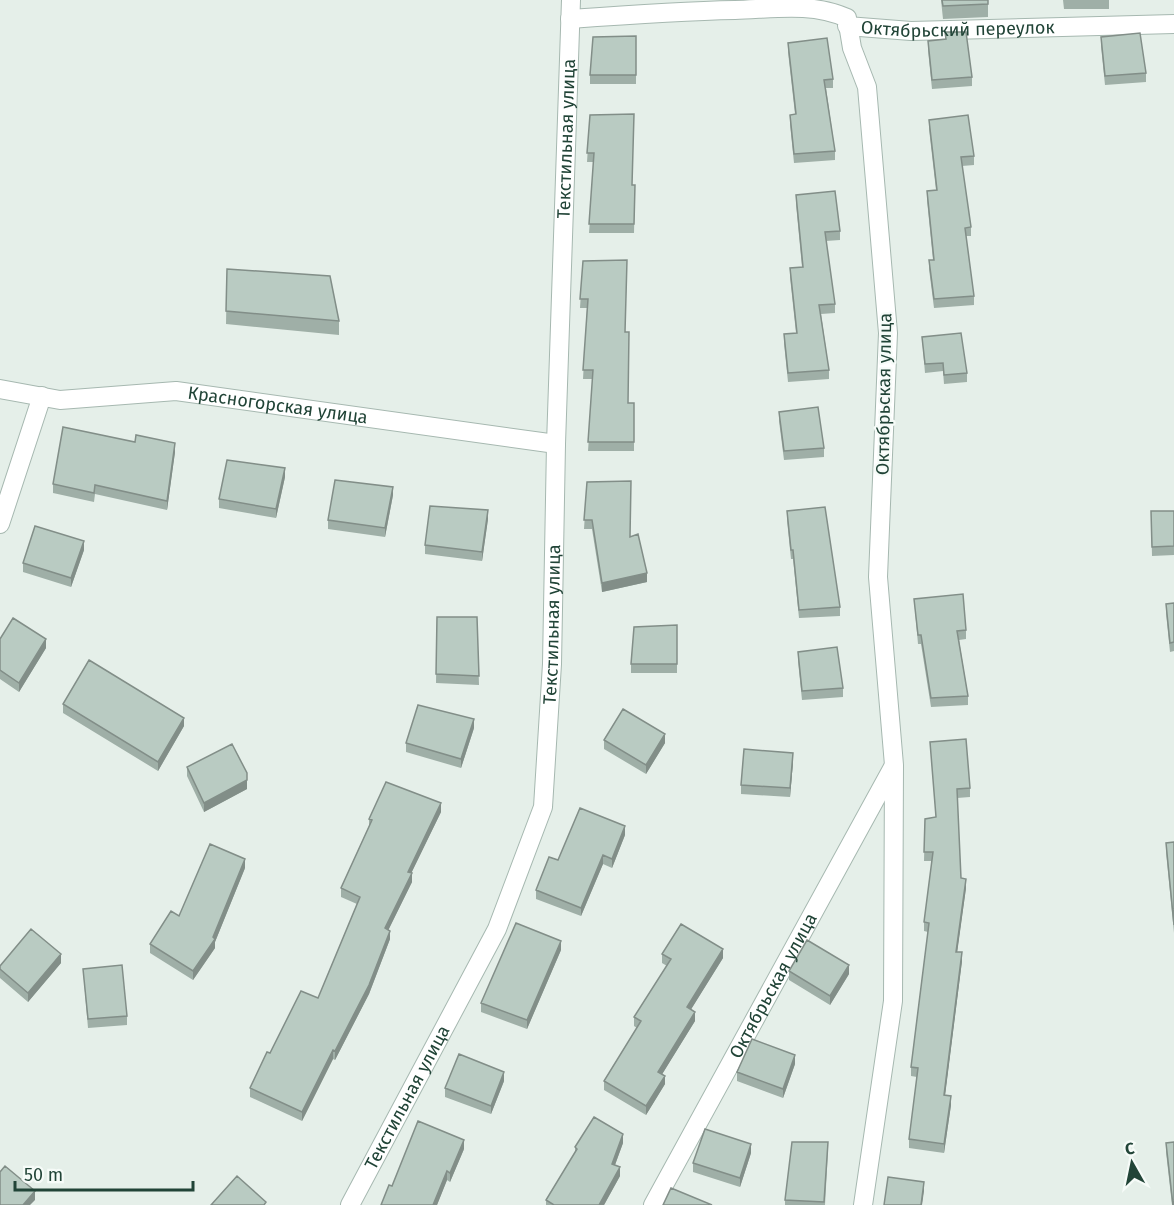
<svg xmlns="http://www.w3.org/2000/svg" width="1174" height="1205" font-family="'Fira Sans',sans-serif">
  <style>
    .lines { fill: none; stroke-linecap: round; stroke-linejoin: round }
    .minor-casing { stroke: #a6b8b0; stroke-width: 20 }
    .minor { stroke: #fff; stroke-width: 18 }
    .wall { fill: #9fafa7 }
    .shaded-wall { fill: #828e88 }
    .building { fill: #b9cbc2; stroke: #828e88; stroke-width: 1.5 }
    .labels { text-anchor: middle; stroke-width: 4.5; stroke-linejoin: round; paint-order: stroke }
    .street-label { font-size: 18px; fill: #214437; stroke: #f6fbf8 }
  </style>
  <rect width="100%" height="100%" fill="#e5efe9"/>
  <g class="lines">
    <defs>
      <g id="minor">
        <path d="M570 19C625 15 680 11 735 10 773 9 811 2 847 18L852 48 867 87 888 333 878 577 894 765 893 1001 863 1205"/>
        <path id="s1" d="M847 26 911 31 1174 24"/>
        <path id="s2" d="M0 389 60 400 176 391 556 444"/>
        <path d="M0 524 42 396"/>
        <path id="s3" d="M350 1205 497 929 543 807 552 664 556 444 571 0"/>
        <path id="s4" d="M653 1205 893 767"/>
      </g>
    </defs>
    <!-- minor casing -->
    <use href="#minor" class="minor-casing"/>
    <!-- minor -->
    <use href="#minor" class="minor"/>
  </g>
  <!-- wall -->
  <path class="wall" d="M941 0H988V17L943 19Z
    M1063 0H1109V9H1064Z
    M945 32 972 77V86L932 89 928 50V41L945 39Z
    M636 36V84H590V75Z
    M1101 37 1146 73V82L1105 85 1101 46Z
    M788 43 833 79V88H826L835 151V160L794 163 790 124V115L795 114 788 52Z
    M590 115 632 185H635L634 233H589L594 162H587Z
    M929 120 974 156V165L962 166 971 227V236H966L974 296V305L934 308 929 269V260H933L927 200V191L936 190 929 129Z
    M796 195 840 231V240L826 241 835 304V313L821 314 829 370V379L788 382 784 343V334L796 333 790 277V268L802 267 796 204Z
    M583 261 626 332 628 403H634V451H588L593 379H583L587 308H580Z
    M227 269 339 321V335L226 324Z
    M922 337 967 373V382L944 384 943 371 925 373Z
    M779 412 824 448V457L784 460 779 421Z
    M175 452 167 510 95 494 94 502 53 493V484Z
    M285 477 276 518 219 508V499Z
    M587 482 630 537 647 582 602 592 592 529H584Z
    M393 495 385 537 328 529V520Z
    M787 511 840 607V616L799 618 793 559H791L787 520Z
    M1151 511H1174V555L1152 556Z
    M488 519 482 561 425 554V545Z
    M84 550 71 587 23 572V563Z
    M914 599 966 630V639L959 640 968 696V705L931 707 921 644H918Z
    M1174 603V651L1170 652 1166 613V604Z
    M437 617H477L479 685 436 683Z
    M677 625V673H631V664Z
    M0 639 46 648 19 692 0 679Z
    M798 652 843 688V697L802 700 798 661Z
    M63 704 184 726 158 771 63 713Z
    M474 728 461 768 406 752V743Z
    M604 740 665 743 646 774 604 749Z
    M930 742 970 788V797L957 798 961 878 966 888 957 952 962 961 945 1095 951 1105 944 1153 909 1148V1139L917 1077 911 1076V1067L928 932 924 931V922L932 861H924L925 819 936 817Z
    M793 762 790 797 741 794V785Z
    M187 767 247 789 204 812 187 776Z
    M441 812 411 873 412 882 388 930 390 939 369 994 335 1060 333 1059 302 1121 250 1097V1088L270 1053 318 998 357 904 341 897V888L369 826V819Z
    M625 835 612 868 603 864 581 916 536 899V890L558 860Z
    M1174 842V933L1166 852V843Z
    M245 868 215 942V948L193 980 150 953V944L179 916Z
    M561 950 527 1029 481 1012V1003Z
    M662 954 723 958 691 1009 695 1021 662 1074 665 1084 646 1115 604 1090V1081L637 1028 634 1026V1017L667 966 662 963Z
    M61 963 28 1002 0 978V966Z
    M83 969 127 1016V1025L88 1028Z
    M789 971 849 974 830 1005 789 980Z
    M795 1064 783 1098 737 1081V1072Z
    M504 1081 491 1114 445 1097V1088Z
    M623 1143 615 1165 620 1176 604 1205H546V1200L575 1153V1147Z
    M1166 1143 1174 1205H1172L1166 1152Z
    M464 1149 450 1182 447 1180 437 1205H381L392 1186Z
    M828 1151 825 1205H785V1200Z
    M751 1153 740 1187 693 1172V1163Z"/>
  <!-- shaded-wall -->
  <path class="shaded-wall" d="M175 443V452L167 510V501Z
    M285 468V477L276 518V509Z
    M393 487V495L385 537V528Z
    M488 510V519L482 561V552Z
    M84 541V550L71 587V578Z
    M647 573V582L602 592V583Z
    M46 639V648L19 692V683Z
    M184 718V726L158 771V762Z
    M474 719V728L461 768V759Z
    M665 734V743L646 774V765Z
    M793 753V762L790 797V788Z
    M247 780V789L204 812V803Z
    M441 803V812L408 880V872Z
    M625 826V835L612 868V859Z
    M603 855V864L581 916V908Z
    M245 859V868L215 942V948L193 980V971L213 937Z
    M412 873V882L385 937V928Z
    M966 879V888L956 961V952Z
    M390 931V939L369 994 335 1060V1051Z
    M561 941V950L527 1029V1020Z
    M723 949V958L687 1016V1007Z
    M962 952V961L944 1104V1095Z
    M61 954V963L28 1002V993Z
    M849 965V974L830 1005V996Z
    M695 1012V1021L658 1081V1072Z
    M333 1050V1059L302 1121V1112Z
    M795 1055V1064L783 1098V1089Z
    M504 1072V1081L491 1114V1106Z
    M665 1076V1084L646 1115V1106Z
    M951 1096V1105L944 1153V1144Z
    M623 1134V1143L612 1173V1164Z
    M464 1140V1149L450 1182V1173Z
    M751 1144V1153L740 1187V1178Z
    M620 1167V1176L604 1205H599Z
    M447 1171V1180L437 1205H433Z
    M924 1182V1191L922 1205H921Z
    M35 1191V1200L30 1205H23Z"/>
  <!-- building -->
  <path class="building" d="M942 0H988V4L943 6Z
    M945 32H966L972 77 932 80 928 41 946 39Z
    M1140 33 1146 73 1105 76 1101 37Z
    M636 36V75H590L593 37Z
    M827 38 833 79 824 80 835 151 794 154 790 115 796 114 788 43Z
    M634 114 632 185H635L634 224H589L594 153H587L590 115Z
    M968 115 974 156 961 157 971 227 965 228 974 296 934 299 929 260H934L927 191 937 190 929 120Z
    M835 191 840 231 825 232 835 304 819 305 829 370 788 373 784 334 797 333 790 268 803 267 796 195Z
    M627 260 625 332H629L628 403H634V442H588L593 370H583L588 299H580L583 261Z
    M227 269 330 276 339 321 226 311Z
    M961 333 967 373 944 375 943 363 925 364 922 337Z
    M818 407 824 448 784 451 779 412Z
    M63 427 135 442 136 435 175 443 167 501 95 485 94 493 53 484Z
    M227 460 285 468 276 509 219 499Z
    M335 480 393 487 385 528 328 520Z
    M631 481 630 537 638 534 647 573 602 583 592 520H584L587 482Z
    M430 506 488 510 482 552 425 545Z
    M825 507 840 607 799 610 793 550H791L787 511Z
    M1151 511H1174V546L1152 547Z
    M35 526 84 541 71 578 23 563Z
    M963 594 966 630 957 631 968 696 931 698 921 635H918L914 599Z
    M1174 603V642L1170 643 1166 604Z
    M437 617H477L479 676 436 674Z
    M13 618 46 639 19 683 0 670V639Z
    M677 625V664H631L634 627Z
    M837 647 843 688 802 691 798 652Z
    M89 660 184 718 158 762 63 704Z
    M418 705 474 719 461 759 406 743Z
    M623 709 665 734 646 765 604 740Z
    M966 739 970 788 957 789 961 878 966 879 956 952H962L944 1095 951 1096 944 1144 909 1139 918 1068 911 1067 929 923 924 922 933 852H924L925 819 936 817 930 742Z
    M232 744 247 773V780L204 803 187 767Z
    M744 749 793 753 790 788 741 785Z
    M386 782 441 803 408 872 412 873 385 928 390 931 369 985 335 1051 333 1050 302 1112 250 1088 267 1052 270 1053 301 991 318 998 360 897 341 888 372 820 369 819Z
    M580 808 625 826 612 859 603 855 581 908 536 890 549 857 558 860Z
    M1174 842V925L1166 843Z
    M210 844 245 859 213 937 215 939 193 971 150 944 171 911 179 916Z
    M516 923 561 941 527 1020 481 1003Z
    M681 924 723 949 687 1007 695 1012 658 1072 665 1076 646 1106 604 1081 641 1021 634 1017 671 959 662 954Z
    M31 929 61 954 28 993 0 969V966Z
    M807 940 849 965 830 996 789 971Z
    M122 965 127 1016 88 1019 83 969Z
    M752 1039 795 1055 783 1089 737 1072Z
    M459 1054 504 1072 491 1106 445 1088Z
    M594 1117 623 1134 612 1164 620 1167 599 1205H554L546 1200 577 1149 575 1147Z
    M418 1121 464 1140 450 1173 447 1171 433 1205H381L389 1185 392 1186Z
    M705 1129 751 1144 740 1178 693 1163Z
    M792 1142H828L824 1202 785 1200Z
    M1174 1142V1205H1173L1166 1143Z
    M5 1166 35 1191 23 1205H0V1172Z
    M237 1176 266 1202 264 1205H211Z
    M888 1177 924 1182 921 1205H884Z
    M671 1188 712 1205H663Z"/>
  <g class="labels">
    <!-- street labels -->
    <g class="street-label">
      <text dy="6" stroke="none"><textPath href="#s1" startOffset="111">Октябрьский переулок</textPath></text>
      <text dy="6" stroke="none"><textPath href="#s3" startOffset="1112">Текстильная улица</textPath></text>
      <text transform="translate(884 394) rotate(-89)" y="6">Октябрьская улица</text>
      <text dy="6" stroke="none"><textPath href="#s2" startOffset="280">Красногорская улица</textPath></text>
      <text dy="6" stroke="none"><textPath href="#s3" startOffset="626">Текстильная улица</textPath></text>
      <text dy="6" stroke="none"><textPath href="#s4" startOffset="250">Октябрьская улица</textPath></text>
      <text dy="6" stroke="none"><textPath href="#s3" startOffset="122">Текстильная улица</textPath></text>
    </g>
  </g>
  <!-- north arrow -->
  <g transform="translate(1132 1163) rotate(351)" stroke="#f6fbf8" stroke-width="4.5" paint-order="stroke">
  <path d="M0-4.5L10 22L0 15L-10 22Z" fill="#214437"/>
  <text y="-9" font-size="16" font-weight="bold" text-anchor="middle" fill="#214437">С</text>
  </g>
  <!-- scale -->
  <path d="M15 1181v9h178v-9" fill="none" stroke="#214437" stroke-width="3"/>
  <text x="24" y="1181" font-size="18" fill="#214437" stroke="#f6fbf8" stroke-width="4.5" paint-order="stroke">50 m</text>
</svg>
